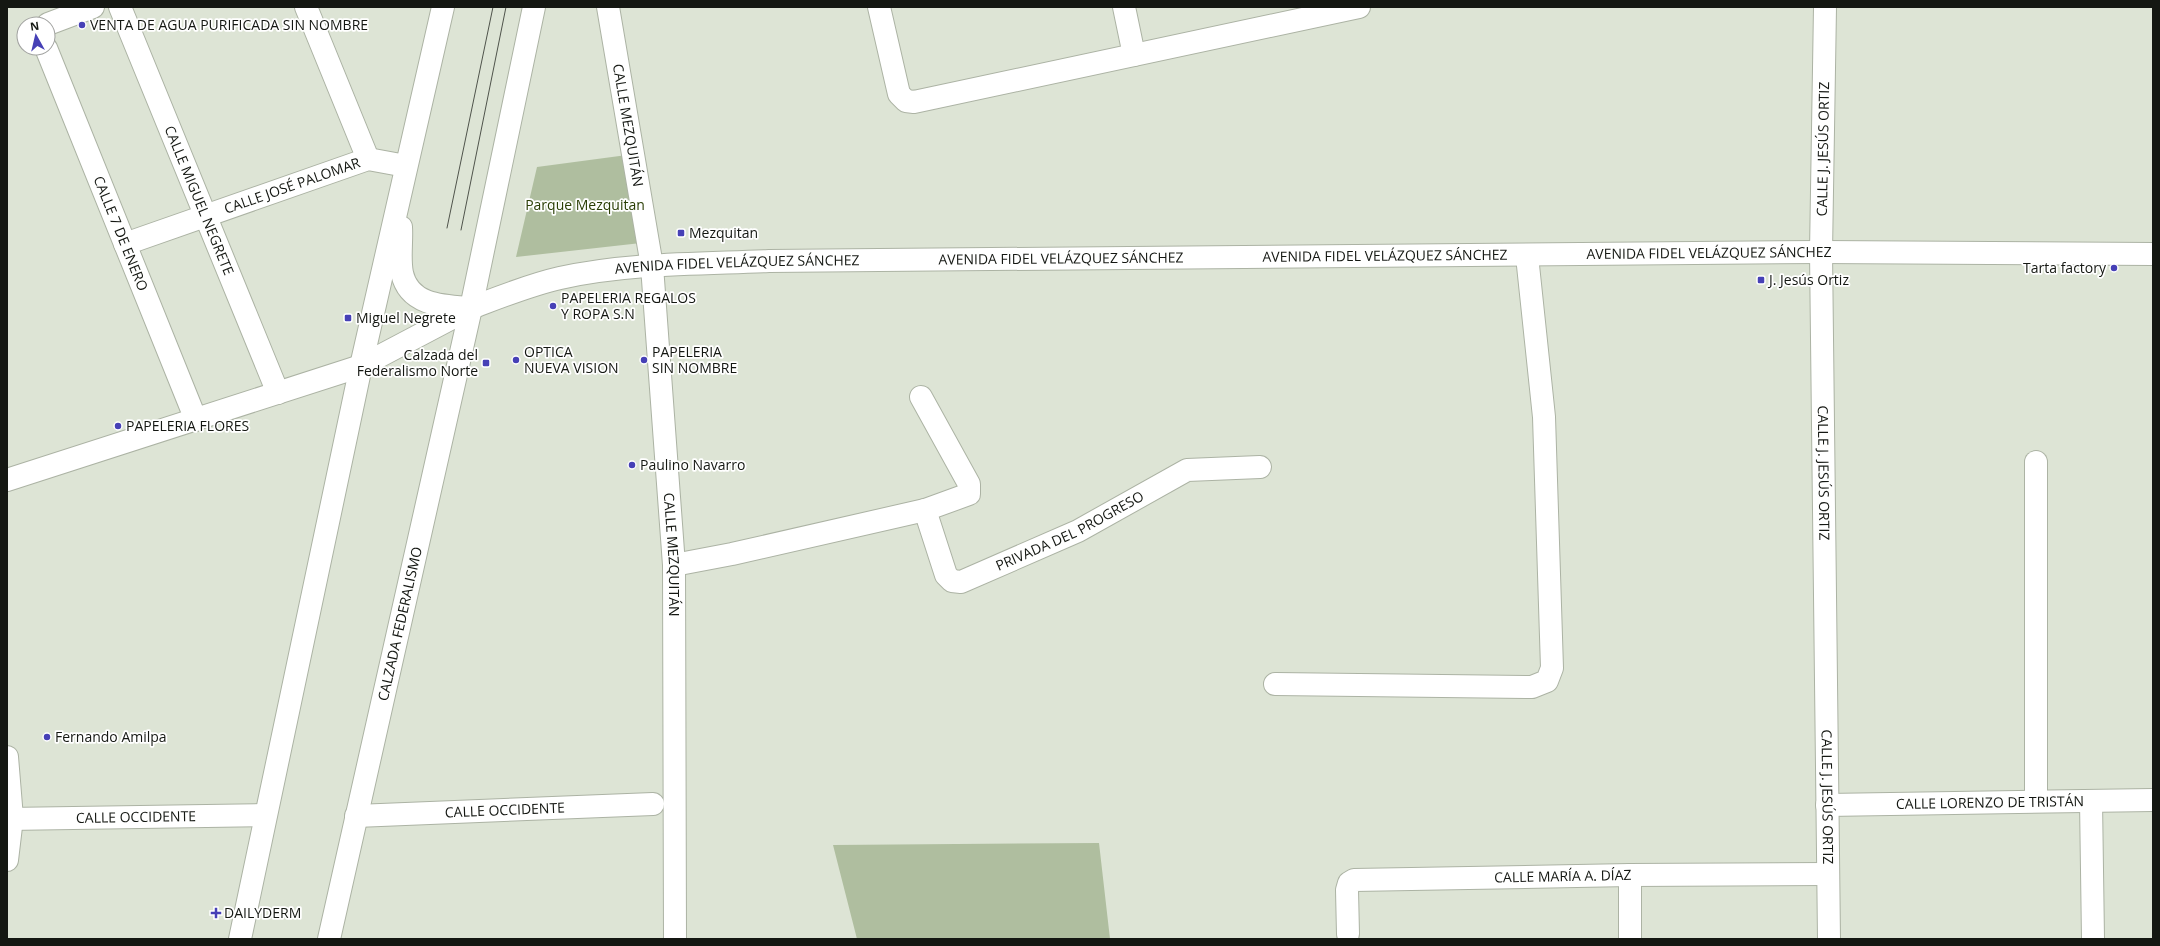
<svg xmlns="http://www.w3.org/2000/svg" width="2160" height="946" font-family="'Open Sans',sans-serif">
  <style>
    .green { fill: #afbe9f }
    .lines { fill: none; stroke-linecap: round; stroke-linejoin: round }
    .minor-casing { stroke: #acb3a4; stroke-width: 24 }
    .major-casing { stroke: #acb3a4; stroke-width: 24 }
    .minor { stroke: #fff; stroke-width: 22 }
    .major { stroke: #fff; stroke-width: 22 }
    .tram { stroke: #4f534b; stroke-width: 1 }
    .poi-dot { fill: #4640b6; stroke: #fff; stroke-width: 1.5 }
    .labels { text-anchor: middle; stroke-width: 3.5; stroke-linejoin: round; paint-order: stroke }
    .poi-label { font-size: 14px; fill: #141712; stroke: #fff; text-anchor: start }
    .street-label { font-size: 14px; fill: #141712; stroke: #fff }
    .park-label { font-size: 14px; fill: #2a3e05; stroke: #fff }
  </style>
  <rect width="100%" height="100%" fill="#dde4d5"/>
  <!-- green -->
  <path class="green" d="M627 155 641 243 516 257 537 167Z
    M1099 843 1110 939H857L833 845Z"/>
  <g class="lines">
    <defs>
      <g id="minor">
        <path id="s1" d="M120 7 278 393"/>
        <path d="M306 7 368 159"/>
        <path id="s2" d="M608 7 652 266 674 565 675 939"/>
        <path d="M879 7 899 94 906 101 914 102 1359 7"/>
        <path d="M1124 7 1134 55"/>
        <path id="s3" d="M1825 7 1821 252 1829 939"/>
        <path d="M48 24 93 7"/>
        <path id="s4" d="M46 48 196 420"/>
        <path id="s5" d="M125 244 368 159 406 166"/>
        <path id="s6" d="M471 308C500 297 529 285 560 278 628 263 699 264 769 261L1821 252 2153 254"/>
        <path d="M2036 462V801"/>
        <path id="s7" d="M925 510 946 575 952 581 961 582 1078 531 1187 470 1260 467"/>
        <path d="M674 565 732 554 925 510 969 494V484L921 397"/>
        <path d="M1275 684 1532 687 1547 681 1552 668 1544 417 1527 256"/>
        <path d="M7 757 12 818 7 860"/>
        <path d="M2091 801 2093 939"/>
        <path id="s8" d="M1827 805 2153 800"/>
        <path id="s9" d="M356 816 653 804"/>
        <path id="s10" d="M7 819 265 815"/>
        <path id="s11" d="M1348 934 1347 890 1349 883 1354 880 1630 875 1828 874"/>
        <path d="M1630 939V875"/>
      </g>
      <g id="major">
        <path d="M401 227C402 242 399 259 402 273 409 306 444 306 471 308"/>
        <path d="M7 480 361 366 471 308"/>
        <path d="M240 939 361 366 443 7"/>
        <path id="s12" d="M329 939 471 308 534 7"/>
      </g>
    </defs>
    <!-- minor casing -->
    <use href="#minor" class="minor-casing"/>
    <!-- major casing -->
    <use href="#major" class="major-casing"/>
    <!-- minor -->
    <use href="#minor" class="minor"/>
    <!-- major -->
    <use href="#major" class="major"/>
    <!-- tram -->
    <path class="tram" d="M447 228 493 7
      M461 230 506 7"/>
  </g>
  <!-- markers -->
  <g class="poi-dot">
    <circle cx="82" cy="25" r="4"/>
    <rect x="677" y="229" width="8" height="8" rx="2"/>
    <circle cx="2114" cy="268" r="4"/>
    <rect x="1757" y="276" width="8" height="8" rx="2"/>
    <circle cx="553" cy="306" r="4"/>
    <rect x="344" y="314" width="8" height="8" rx="2"/>
    <circle cx="516" cy="360" r="4"/>
    <circle cx="644" cy="360" r="4"/>
    <rect x="482" y="359" width="8" height="8" rx="2"/>
    <circle cx="118" cy="426" r="4"/>
    <circle cx="632" cy="465" r="4"/>
    <circle cx="47" cy="737" r="4"/>
    <path d="M214 907h4v4h4v4h-4v4h-4v-4h-4v-4h4z"/>
  </g>
  <g class="labels">
    <!-- poi labels -->
    <g class="poi-label">
      <text x="90" y="30">VENTA DE AGUA PURIFICADA SIN NOMBRE</text>
      <text x="689" y="238">Mezquitan</text>
      <text x="2106" y="273" text-anchor="end">Tarta factory</text>
      <text x="1769" y="285">J. Jesús Ortiz</text>
      <text x="561" y="303">PAPELERIA REGALOS<tspan x="561" dy="16">Y ROPA S.N</tspan></text>
      <text x="356" y="323">Miguel Negrete</text>
      <text x="524" y="357">OPTICA<tspan x="524" dy="16">NUEVA VISION</tspan></text>
      <text x="652" y="357">PAPELERIA<tspan x="652" dy="16">SIN NOMBRE</tspan></text>
      <text x="478" y="360" text-anchor="end">Calzada del<tspan x="478" dy="16">Federalismo Norte</tspan></text>
      <text x="126" y="431">PAPELERIA FLORES</text>
      <text x="640" y="470">Paulino Navarro</text>
      <text x="55" y="742">Fernando Amilpa</text>
      <text x="224" y="918">DAILYDERM</text>
    </g>
    <!-- street labels -->
    <g class="street-label">
      <text dy="5" stroke="none"><textPath href="#s2" startOffset="120">CALLE MEZQUITÁN</textPath></text>
      <text transform="translate(1823 149) rotate(-89)" y="5">CALLE J. JESÚS ORTIZ</text>
      <text dy="5" stroke="none"><textPath href="#s5" startOffset="177">CALLE JOSÉ PALOMAR</textPath></text>
      <text dy="5" stroke="none"><textPath href="#s1" startOffset="209">CALLE MIGUEL NEGRETE</textPath></text>
      <text dy="5" stroke="none"><textPath href="#s4" startOffset="200">CALLE 7 DE ENERO</textPath></text>
      <text dy="5" stroke="none"><textPath href="#s6" startOffset="1244">AVENIDA FIDEL VELÁZQUEZ SÁNCHEZ</textPath></text>
      <text dy="5" stroke="none"><textPath href="#s6" startOffset="920">AVENIDA FIDEL VELÁZQUEZ SÁNCHEZ</textPath></text>
      <text dy="5" stroke="none"><textPath href="#s6" startOffset="596">AVENIDA FIDEL VELÁZQUEZ SÁNCHEZ</textPath></text>
      <text dy="5" stroke="none"><textPath href="#s6" startOffset="272">AVENIDA FIDEL VELÁZQUEZ SÁNCHEZ</textPath></text>
      <text dy="5" stroke="none"><textPath href="#s3" startOffset="466">CALLE J. JESÚS ORTIZ</textPath></text>
      <text dy="5" stroke="none"><textPath href="#s7" startOffset="206">PRIVADA DEL PROGRESO</textPath></text>
      <text dy="5" stroke="none"><textPath href="#s2" startOffset="552">CALLE MEZQUITÁN</textPath></text>
      <text dy="5" stroke="none"><textPath href="#s12" startOffset="323">CALZADA FEDERALISMO</textPath></text>
      <text dy="5" stroke="none"><textPath href="#s3" startOffset="790">CALLE J. JESÚS ORTIZ</textPath></text>
      <text dy="5" stroke="none"><textPath href="#s8" startOffset="163">CALLE LORENZO DE TRISTÁN</textPath></text>
      <text dy="5" stroke="none"><textPath href="#s9" startOffset="149">CALLE OCCIDENTE</textPath></text>
      <text dy="5" stroke="none"><textPath href="#s10" startOffset="129">CALLE OCCIDENTE</textPath></text>
      <text dy="5" stroke="none"><textPath href="#s11" startOffset="266">CALLE MARÍA A. DÍAZ</textPath></text>
    </g>
    <!-- park labels -->
    <g class="park-label">
      <text x="585" y="210">Parque Mezquitan</text>
    </g>
  </g>
  <!-- border -->
  <rect width="2160" height="946" fill="none" stroke="#141712" stroke-width="16"/>
  <!-- north arrow -->
  <g transform="translate(36 36) rotate(352)"><circle r="19" fill="#ffffff" stroke="#a1a2a0"/>
  <path d="M0-3L7 15L0 10L-7 15Z" fill="#4640b6"/>
  <text y="-6" font-size="11" font-weight="bold" text-anchor="middle" fill="#141712">N</text>
  </g>
</svg>
